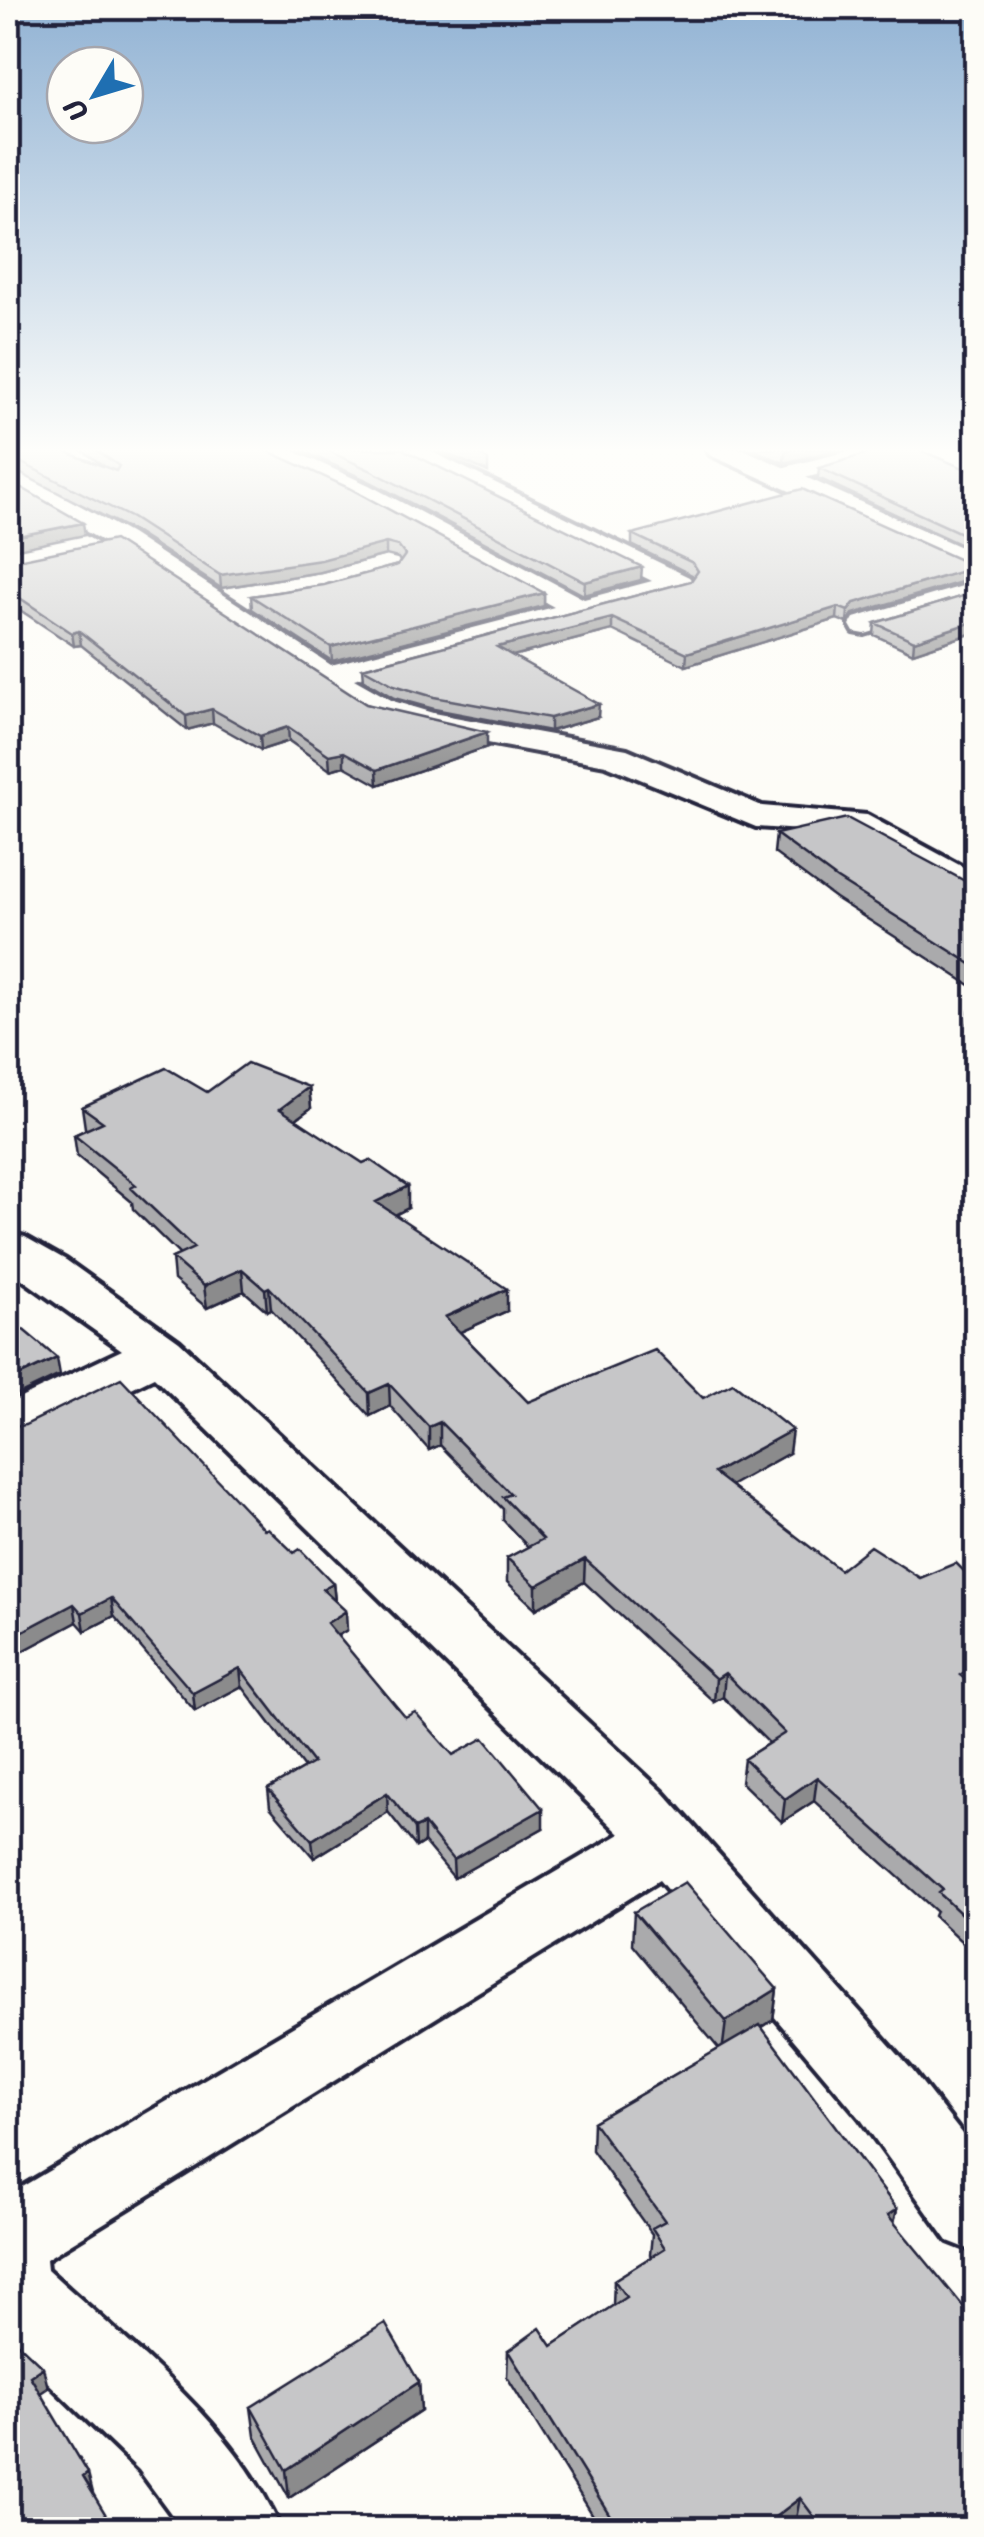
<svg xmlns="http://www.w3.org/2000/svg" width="984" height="2537" font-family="Sriracha,sans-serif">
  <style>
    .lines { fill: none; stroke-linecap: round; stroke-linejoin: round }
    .street-casing { stroke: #22223b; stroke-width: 8 }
    .secondary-casing { stroke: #22223b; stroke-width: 7 }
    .street { fill: #fdfcf7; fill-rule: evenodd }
    .secondary { fill: #fdfcf7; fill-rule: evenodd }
    .wall { fill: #aaaaac; stroke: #22223b; stroke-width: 2.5 }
    .shaded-wall { fill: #8b8b8c; stroke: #22223b; stroke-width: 2.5 }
    .building { fill: #c6c6c8; stroke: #22223b; stroke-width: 2.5 }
  </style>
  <rect width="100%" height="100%" fill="#fdfcf7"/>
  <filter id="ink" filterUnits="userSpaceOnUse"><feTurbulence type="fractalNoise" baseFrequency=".01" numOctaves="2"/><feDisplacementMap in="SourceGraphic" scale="20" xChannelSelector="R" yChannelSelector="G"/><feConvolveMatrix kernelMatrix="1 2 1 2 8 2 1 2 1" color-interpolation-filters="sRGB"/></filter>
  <g filter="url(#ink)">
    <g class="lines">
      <defs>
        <path id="street" d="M255 449H289L369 485 584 599 652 581 397 454 393 449H426L689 577 694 583 689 589 354 679 393 701 433 713 627 749 762 806 867 815 976 874V900L962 897 846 833 756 827 606 765 429 732 369 715 111 546 8 487V468L17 470 131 534 331 665 554 607 351 497 259 454Z
          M857 449H900L896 454 778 485 765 477 769 471Z
          M976 582V600L865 634 854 632 850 625 854 618Z
          M8 1233 25 1237 66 1260 179 1341 664 1793 912 2070 976 2152V2252L948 2241 860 2118 659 1880 46 2259 47 2269C128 2344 238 2426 281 2530H183L139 2470 8 2344V2195L620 1834 154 1377 27 1439 8 1444V1404L122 1350 8 1269Z"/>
        <path id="secondary" d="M706 449H743L976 554V575L710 455Z"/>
      </defs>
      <!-- street casing -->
      <use href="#street" class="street-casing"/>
      <!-- secondary casing -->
      <use href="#secondary" class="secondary-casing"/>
      <!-- street -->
      <use href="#street" class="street"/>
      <!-- secondary -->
      <use href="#secondary" class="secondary"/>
    </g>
    <!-- wall -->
    <path class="wall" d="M8 449 104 466 80 449H264L544 593V606L332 661 252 609 251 596 324 585 398 565 400 561 398 558 386 555 321 572 221 588 133 531 8 467Z
      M298 449H402L641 580 584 595 371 482Z
      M436 449H493L476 453 488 460V472Z
      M752 449H841L784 463Z
      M819 468 976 473V552L818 478Z
      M632 534 976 567 975 578 853 614 847 623 837 619 686 666 612 630 512 656 598 717 550 731 434 709 394 698 364 680 363 668 691 581 694 577 692 575 632 545Z
      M8 562 366 704 487 747 378 785 344 766 330 770 289 741 261 750 213 723 187 730 81 645 74 646 8 602Z
      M976 592V632L913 653 874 635 875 623Z
      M776 834 976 887V989L835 898 774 853Z
      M976 1008V1037L967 1030 970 1010Z
      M309 1087 311 1108 296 1119 408 1208 395 1215 507 1311 460 1332 528 1402 703 1398 789 1453 730 1485 976 1688V1966L974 1963 976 1955 934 1916 936 1911 814 1801 782 1822 741 1782 744 1759 769 1743 723 1697 714 1702 584 1582 536 1609 507 1582V1558L528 1547 503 1520V1509L440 1445 429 1450 390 1406 370 1416 271 1309 267 1311 244 1291 207 1308 174 1280 172 1258 180 1255 133 1209 132 1202 77 1156 74 1135 87 1129 85 1128 82 1107 207 1092Z
      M8 1428 265 1530 333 1583 335 1601 347 1630 337 1636 405 1717 543 1828 454 1878 424 1842 416 1847 388 1812 314 1858 270 1807 268 1789 304 1768 242 1686 195 1711 114 1616 85 1631 77 1622 8 1659Z
      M634 1912 777 1989 773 2020 761 2028 897 2209 894 2222 976 2530H799L795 2524 787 2530H602L507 2377 508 2351 552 2346 613 2306 614 2280 651 2257 650 2255 652 2234 592 2150 593 2122 719 2049 632 1944Z
      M419 2382 421 2411 289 2498 255 2436 251 2407Z"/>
    <!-- shaded-wall -->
    <path class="shaded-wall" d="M464 449H493L476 453V455Z
      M796 449H841L784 463 785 452Z
      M976 481V491L963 486Z
      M83 523 85 535 8 551V538Z
      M386 543V555L321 572 221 588 220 575Z
      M642 567 641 580 584 595 585 582Z
      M976 567 975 578 853 614 847 623 848 611 854 603Z
      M544 593V606L332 661 331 647Z
      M838 607 837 619 686 666 687 653Z
      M612 618V630L497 660V647Z
      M976 621V632L913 653 914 641Z
      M79 631 81 645 74 646 72 633Z
      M599 704 598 717 550 731V718Z
      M212 709 213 723 187 730 186 716Z
      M288 727 289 741 261 750 260 736Z
      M487 732V747L378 785 377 770Z
      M344 752V766L330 770 329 755Z
      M309 1087 311 1108 281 1130 280 1109Z
      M408 1186V1208L377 1224 376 1202Z
      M242 1269 244 1291 207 1308 204 1286Z
      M269 1287 271 1309 267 1311 265 1289Z
      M507 1289V1311L445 1339V1317Z
      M57 1358 60 1375 8 1400V1381Z
      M389 1384 390 1406 370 1416 369 1393Z
      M440 1422V1445L429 1450V1427Z
      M792 1430 789 1453 712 1496 714 1473Z
      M585 1559 584 1582 536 1609V1586Z
      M333 1583 335 1601 322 1589Z
      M111 1598 114 1616 85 1631 82 1613Z
      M74 1604 77 1622 8 1659V1639Z
      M346 1611 347 1630 328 1641 327 1623Z
      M976 1664V1684L955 1698 960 1675Z
      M240 1668 242 1686 195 1711 193 1693Z
      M725 1673 723 1697 714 1702 716 1679Z
      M817 1777 814 1801 782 1822 785 1799Z
      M387 1793 388 1812 314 1858 312 1840Z
      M543 1809V1828L454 1878 453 1860Z
      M424 1824V1842L416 1847 415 1828Z
      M777 1989 773 2020 722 2053 726 2021Z
      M897 2209 891 2236 888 2215Z
      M43 2367 48 2388 36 2396 30 2376Z
      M419 2382 421 2411 289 2498 286 2470Z
      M88 2473 93 2493 83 2477Z
      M800 2498 795 2524 787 2530H758Z"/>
    <!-- building -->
    <path class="building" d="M8 449H58L116 471 119 466 95 449H264L349 488 544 593 331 647 251 596 324 585 398 565 405 555 398 546 386 543 321 560 220 575 132 518 8 456Z
      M324 449H402L642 567 585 582 370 470Z
      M882 449H917L976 473V481L963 486 976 491V540L819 468Z
      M8 480 83 523 8 538Z
      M802 489 976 567 854 603 848 611 838 607 687 653 612 618 497 647 599 704 550 718 434 697 394 685 363 668 691 581 698 571 693 563 632 534Z
      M114 540 366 704 487 732 377 770 344 752 329 755 288 727 260 736 212 709 186 716 79 631 72 633 8 590V562Z
      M976 592V621L914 641 875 623Z
      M847 818 976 887V967L837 879 776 834Z
      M247 1063 309 1087 280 1109 363 1163 370 1160 408 1186 376 1202 507 1289 445 1317 528 1402 655 1350 703 1398 733 1383 792 1430 714 1473 840 1570 870 1546 920 1578 956 1563 976 1583V1664L960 1675 976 1688V1928L939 1893 943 1890 817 1777 785 1799 744 1759 785 1733 725 1673 716 1679 585 1559 536 1586 507 1558 543 1539 503 1497 511 1494 440 1422 429 1427 389 1384 369 1393 269 1287 265 1289 242 1269 204 1286 172 1258 194 1248 131 1188 136 1185 74 1135 103 1122 82 1107 166 1068 207 1092Z
      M8 1317 57 1358 8 1381Z
      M121 1378 265 1530 268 1528 294 1553 300 1549 333 1583 322 1589 346 1611 327 1623 405 1717 415 1712 453 1755 484 1738 543 1809 453 1860 424 1824 415 1828 387 1793 312 1840 268 1789 313 1763 240 1668 193 1693 111 1598 82 1613 74 1604 8 1639V1483L16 1478 8 1469V1428L25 1425Z
      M685 1882 777 1989 726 2021 634 1912Z
      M760 2025 897 2209 888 2215 976 2322V2530H824L800 2498 758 2530H731L730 2527 726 2530H619L508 2351 540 2328 552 2346 626 2297 614 2280 665 2248 652 2228 665 2221 593 2122Z
      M385 2323 419 2382 286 2470 251 2407Z
      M8 2334 43 2367 30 2376 88 2473 83 2477 115 2530H8Z"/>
  </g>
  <!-- sky -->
  <linearGradient id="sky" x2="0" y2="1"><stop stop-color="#92b3d4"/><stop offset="0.56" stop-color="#fefefb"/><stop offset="1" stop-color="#fefefb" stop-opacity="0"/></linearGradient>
  <rect width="984" height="804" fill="url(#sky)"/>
  <!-- margin -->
  <rect width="984" height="2537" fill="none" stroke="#fdfcf7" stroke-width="40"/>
  <rect x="20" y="20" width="944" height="2497" fill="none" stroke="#22223b" stroke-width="4" filter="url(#ink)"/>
  <!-- north arrow -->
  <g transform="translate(95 95) rotate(232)"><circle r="48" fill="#fdfcf7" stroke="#a5a5ac" stroke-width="2.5"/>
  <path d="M0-8L18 38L0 25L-18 38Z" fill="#1f6fb2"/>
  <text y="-15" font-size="28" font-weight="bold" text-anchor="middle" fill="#22223b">U</text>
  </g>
</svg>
